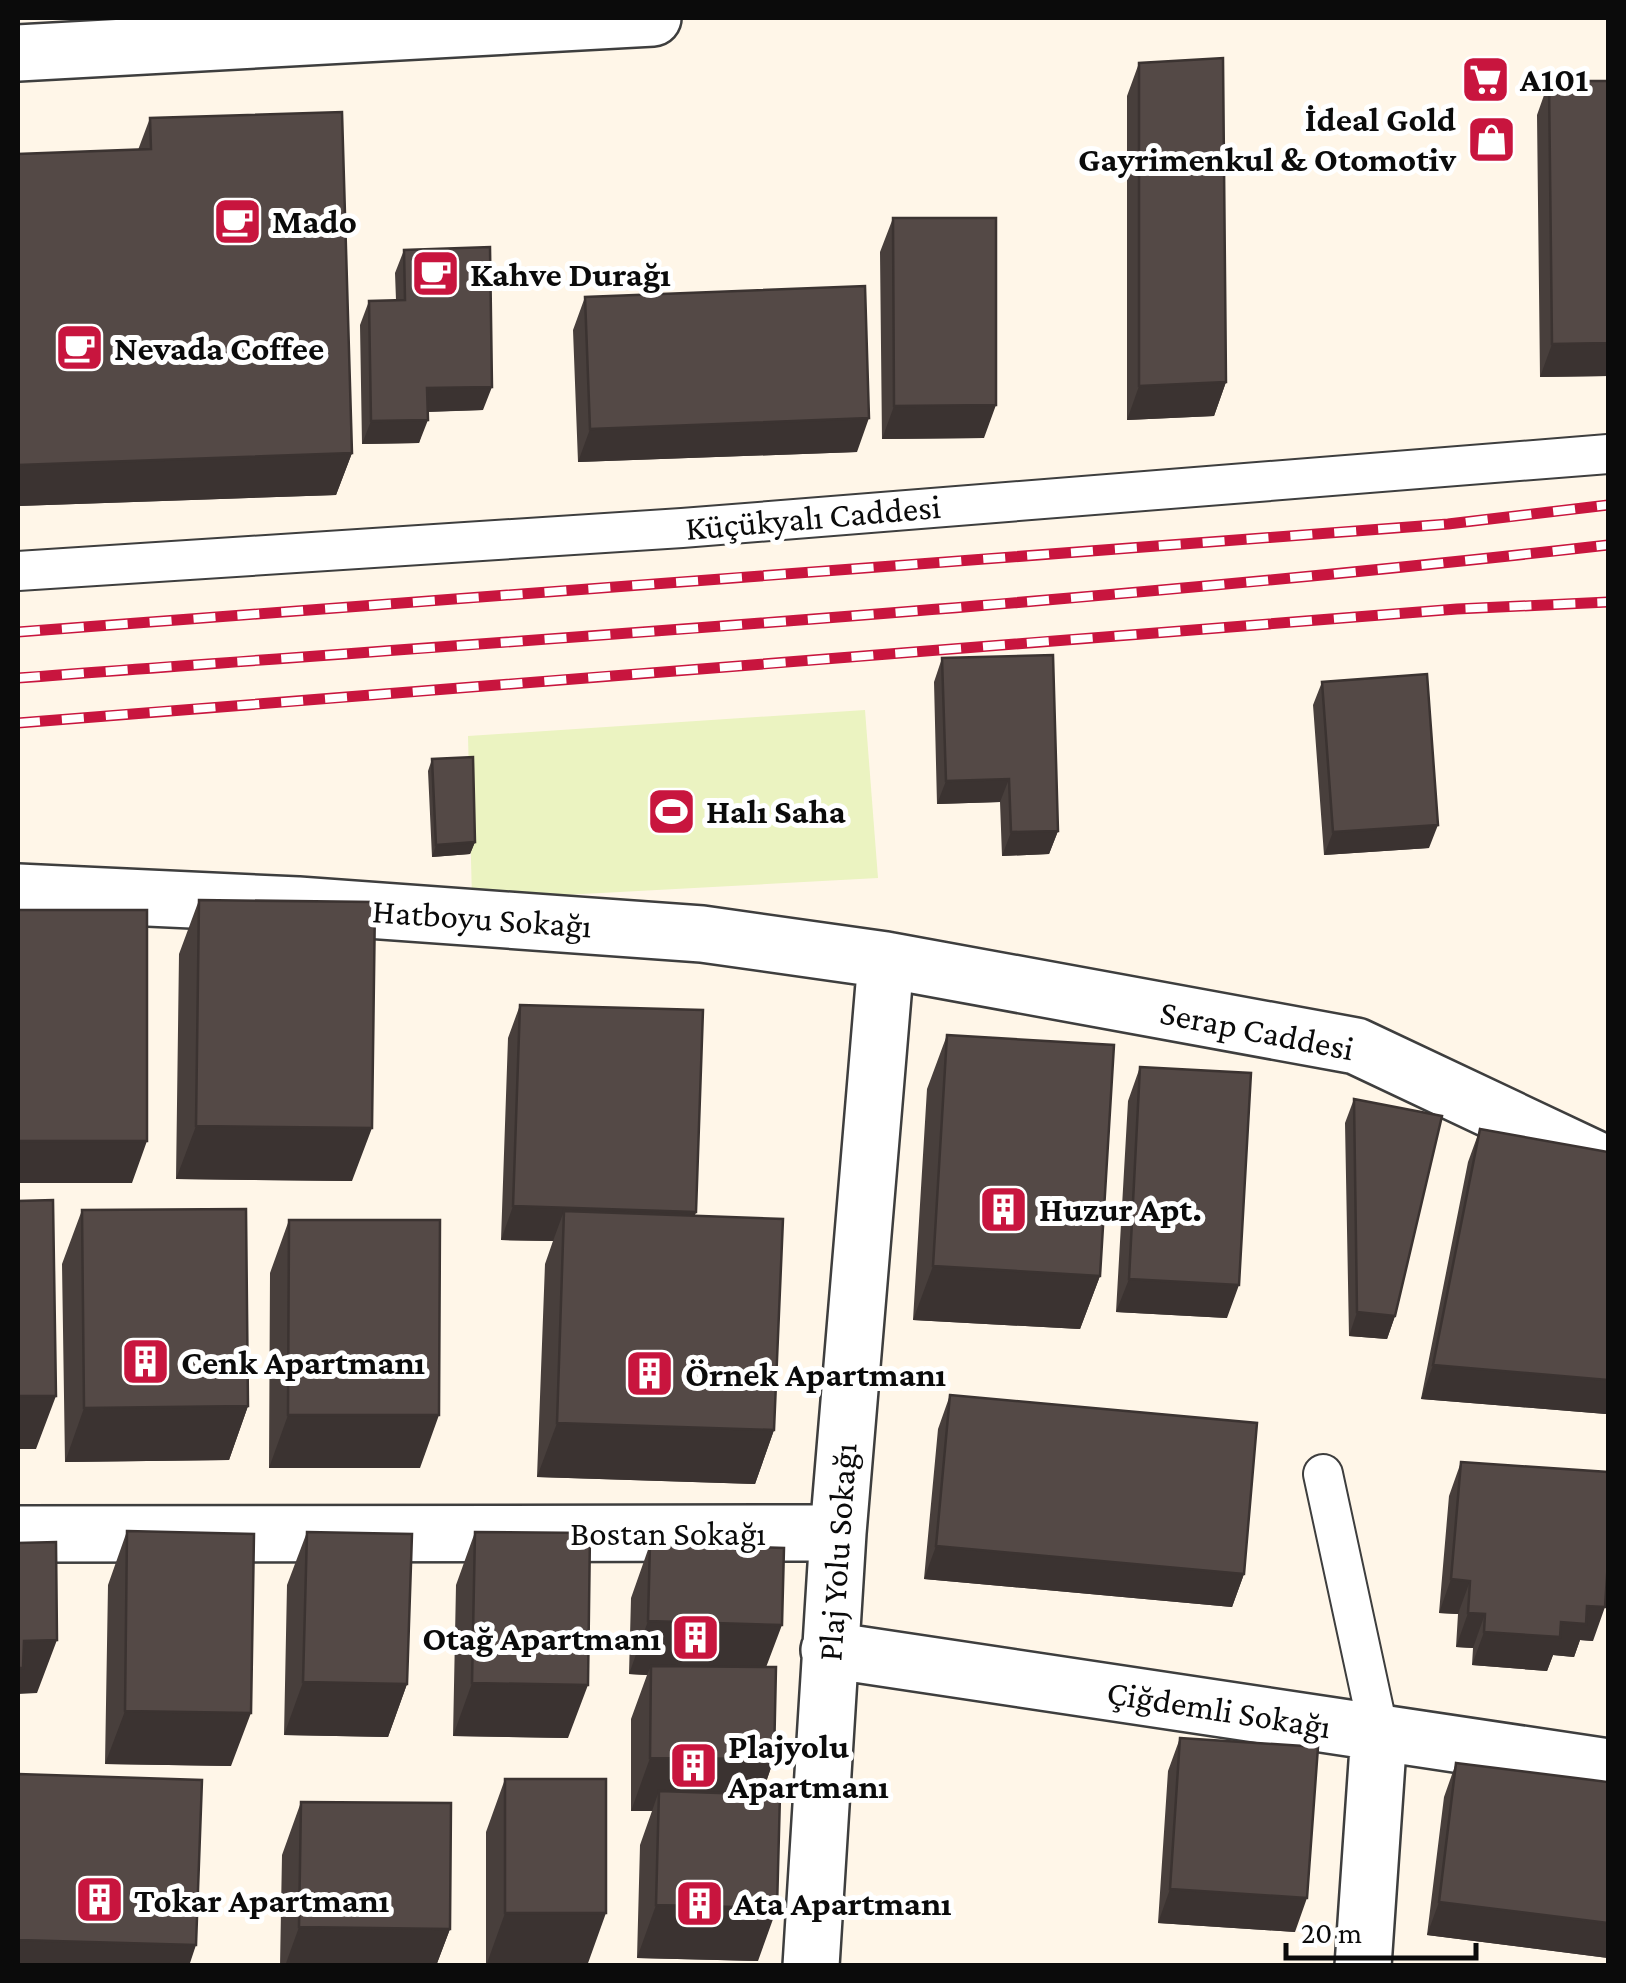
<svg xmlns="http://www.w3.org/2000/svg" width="1626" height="1983" font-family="'Crimson Pro',serif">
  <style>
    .pitch { fill: #ebf3c1 }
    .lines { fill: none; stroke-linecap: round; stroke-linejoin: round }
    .lane-casing { stroke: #3e3e3e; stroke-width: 42 }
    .street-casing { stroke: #3e3e3e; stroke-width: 60 }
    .lane { stroke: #fff; stroke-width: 38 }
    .street { stroke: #fff; stroke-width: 55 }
    .rail-casing { stroke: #c8153e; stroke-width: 11 }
    .rail { stroke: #fff; stroke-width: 8; stroke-dasharray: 22; stroke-linecap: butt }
    .wall { fill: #483f3c }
    .shaded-wall { fill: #3b3331 }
    .building { fill: #544946; stroke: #3b3331; stroke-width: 2.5 }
    .labels { text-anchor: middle; stroke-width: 10; stroke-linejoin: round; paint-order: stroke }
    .poi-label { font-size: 35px; font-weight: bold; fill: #0b0b0b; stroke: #fff; text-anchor: start }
    .street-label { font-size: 35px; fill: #0b0b0b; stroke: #fff }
  </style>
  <rect width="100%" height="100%" fill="#fff6e8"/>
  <!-- pitch -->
  <path class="pitch" d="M865 710 878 878 472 900 468 736Z"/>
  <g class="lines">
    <defs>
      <path id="lane" d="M18 571 682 528 1608 454
        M1323 1474 1379 1733"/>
      <path id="street" d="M18 53 653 18
        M18 892 298 905 702 934 886 960 1356 1046 1608 1165
        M18 1534 838 1533
        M829 1650 1608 1767
        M811 1966 838 1533 886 960
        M1363 1966 1379 1733"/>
    </defs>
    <!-- lane casing -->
    <use href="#lane" class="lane-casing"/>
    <!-- street casing -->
    <use href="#street" class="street-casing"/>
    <!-- lane -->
    <use href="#lane" class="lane"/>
    <!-- street -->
    <use href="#street" class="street"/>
    <defs>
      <path id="rail" d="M18 632 1448 524 1608 505
        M18 678C548 638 1080 605 1608 545
        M18 723 1457 609 1608 602"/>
    </defs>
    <!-- rail casing -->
    <use href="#rail" class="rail-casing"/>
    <!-- rail -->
    <use href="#rail" class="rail"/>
  </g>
  <!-- wall -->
  <path class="wall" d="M1139 63 1226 382 1214 416 1127 420V96Z
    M1549 81 1608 376 1540 377 1537 115Z
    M150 118 352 453 336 495 18 506V154L138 150Z
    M893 218 984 438 882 439 880 252Z
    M404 250 483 410 428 412 419 443 362 444 360 325 369 301 396 300 395 273Z
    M585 297 857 452 578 462 573 330Z
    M942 658 1058 831 1049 854 1002 856 1000 802 937 804 934 682Z
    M1322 682 1429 848 1324 855 1313 705Z
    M432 759 475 842 470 854 432 857 428 771Z
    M199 900 352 1181 176 1179 179 954Z
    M520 1005 696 1212 695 1215 774 1430 755 1484 537 1477 545 1264 553 1241 501 1240 508 1038Z
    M947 1035 1100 1276 1080 1329 913 1320 927 1089Z
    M1140 1067 1227 1318 1116 1312 1128 1101Z
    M1354 1099 1395 1316 1387 1339 1349 1336 1345 1123Z
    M1480 1129 1606 1414 1421 1399 1468 1162Z
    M82 1210 248 1406 229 1460 65 1462 62 1264Z
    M289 1220 420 1468H269L270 1273Z
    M950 1395 1244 1574 1232 1607 924 1579 938 1429Z
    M1461 1462 1593 1641 1580 1640 1574 1657 1553 1655 1547 1671 1472 1665 1473 1648 1456 1647 1458 1614 1439 1613 1449 1496Z
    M127 1531 231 1766 105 1764 108 1585Z
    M307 1532 407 1684 388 1737 284 1735 287 1585Z
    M475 1532 568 1738 453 1736 456 1585Z
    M650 1544 766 1667 774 1759 762 1794 758 1961 637 1958 640 1845 652 1811H631V1719L647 1675 629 1674 631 1598Z
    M1180 1738 1295 1932 1158 1923 1168 1771Z
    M1456 1763 1608 1782V1958L1427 1935 1444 1797Z
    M505 1779 587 1966H486V1832Z
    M301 1802 450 1929 436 1966H280L282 1855Z"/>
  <!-- shaded-wall -->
  <path class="shaded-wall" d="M1608 343V376L1540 377 1552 344Z
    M1226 382 1214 416 1127 420 1139 386Z
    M492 387 483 410 418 412 427 388Z
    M996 405 984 438 882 439 894 406Z
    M869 418 857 452 578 462 590 429Z
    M428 420 419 443 362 444 371 421Z
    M352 453 336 495 18 506V465Z
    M1009 779 1000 802 937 804 946 781Z
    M1438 825 1429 848 1324 855 1333 832Z
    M1058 831 1049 854 1002 856 1011 832Z
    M475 842 470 854 432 857 436 845Z
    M196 1126 372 1128 352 1181 176 1179Z
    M18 1141H147L132 1183H18Z
    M513 1206 696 1212 684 1245 564 1211 553 1241 501 1240Z
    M933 1266 1100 1276 1080 1329 913 1320Z
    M1129 1279 1239 1285 1227 1318 1116 1312Z
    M1357 1312 1395 1316 1387 1339 1349 1336Z
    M1433 1365 1608 1380V1407L1606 1414 1421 1399Z
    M18 1396H56L36 1449H18Z
    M248 1406 229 1460 65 1462 84 1408Z
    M288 1415H439L420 1468H269Z
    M557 1423 774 1430 755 1484 537 1477Z
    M936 1546 1244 1574 1232 1607 924 1579Z
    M1451 1579 1470 1581 1458 1614 1439 1613Z
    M1587 1606 1605 1607 1593 1641 1580 1640 1574 1657 1553 1655 1547 1671 1472 1665 1484 1632 1561 1622Z
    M1468 1613 1485 1614 1473 1648 1456 1647Z
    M648 1621 782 1625 762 1678 651 1666 647 1675 629 1674Z
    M57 1640 37 1693 18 1694V1657L24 1641Z
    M303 1682 407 1684 388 1737 284 1735Z
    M472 1683 588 1685 568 1738 453 1736Z
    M125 1711 251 1713 231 1766 105 1764Z
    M650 1758 774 1759 755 1813 659 1791 652 1811H631Z
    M1170 1889 1307 1898 1295 1932 1158 1923Z
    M1439 1902 1608 1923V1958L1427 1935Z
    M656 1905 777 1908 758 1961 637 1958Z
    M505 1913H606L587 1966H486Z
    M299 1927 450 1929 436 1966H285Z
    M18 1940 196 1945 189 1966H18Z"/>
  <!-- building -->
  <path class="building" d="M1223 58 1226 382 1139 386V63Z
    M1549 81H1608V343L1552 344Z
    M342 112 352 453 18 465V154L151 149 150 118Z
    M893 218H996V405L894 406Z
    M490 247 492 387 427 388 428 420 371 421 369 301 405 300 404 250Z
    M865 286 869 418 590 429 585 297Z
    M1053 655 1058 831 1011 832 1009 779 946 781 942 658Z
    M1427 674 1438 825 1333 832 1322 682Z
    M473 757 475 842 436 845 432 759Z
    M199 900 375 902 372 1128 196 1126Z
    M18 910H147V1141H18Z
    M520 1005 703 1010 696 1212 513 1206Z
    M947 1035 1114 1045 1100 1276 933 1266Z
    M1140 1067 1251 1073 1239 1285 1129 1279Z
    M1354 1099 1442 1116 1395 1316 1357 1312Z
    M1480 1129 1608 1152V1380L1433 1365Z
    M53 1200 56 1396H18V1201Z
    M246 1209 248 1406 84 1408 82 1210Z
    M564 1211 783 1219 774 1430 557 1423Z
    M289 1220H440L439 1415H288Z
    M950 1395 1257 1423 1244 1574 936 1546Z
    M1461 1462 1608 1472V1561L1605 1607 1587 1606 1586 1624 1561 1622 1560 1637 1484 1632 1485 1614 1468 1613 1470 1581 1451 1579Z
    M127 1531 254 1534 251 1713 125 1711Z
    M307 1532 412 1534 407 1684 303 1682Z
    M475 1532 590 1533 588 1685 472 1683Z
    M56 1542 57 1640 24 1641 23 1668H18V1543Z
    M650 1544 784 1548 782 1625 648 1621Z
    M651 1666 776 1667 774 1759 650 1758Z
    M1180 1738 1318 1747 1307 1898 1170 1889Z
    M1456 1763 1608 1782V1923L1439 1902Z
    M18 1774 202 1780 196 1945 18 1940Z
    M505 1779H606V1913H505Z
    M659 1791 780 1795 777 1908 656 1905Z
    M301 1802 451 1803 450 1929 299 1927Z"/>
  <!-- icons -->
  <defs>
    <symbol id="supermarket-square" viewBox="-11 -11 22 22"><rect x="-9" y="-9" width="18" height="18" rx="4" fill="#c8153e" stroke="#fff"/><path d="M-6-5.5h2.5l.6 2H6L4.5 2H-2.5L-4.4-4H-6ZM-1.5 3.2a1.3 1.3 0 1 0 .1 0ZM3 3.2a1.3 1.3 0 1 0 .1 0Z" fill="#fff"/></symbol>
    <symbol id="shop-square" viewBox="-11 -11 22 22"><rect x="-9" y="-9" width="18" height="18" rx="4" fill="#c8153e" stroke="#fff"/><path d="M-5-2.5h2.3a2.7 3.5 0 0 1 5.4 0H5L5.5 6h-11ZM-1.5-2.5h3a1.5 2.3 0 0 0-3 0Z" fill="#fff"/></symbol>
    <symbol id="cafe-square" viewBox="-11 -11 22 22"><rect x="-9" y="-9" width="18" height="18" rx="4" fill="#c8153e" stroke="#fff"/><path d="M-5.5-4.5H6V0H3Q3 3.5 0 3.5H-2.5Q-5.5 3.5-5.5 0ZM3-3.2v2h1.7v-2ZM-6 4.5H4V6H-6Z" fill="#fff"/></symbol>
    <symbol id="stadium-square" viewBox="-11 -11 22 22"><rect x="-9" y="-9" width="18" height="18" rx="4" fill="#c8153e" stroke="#fff"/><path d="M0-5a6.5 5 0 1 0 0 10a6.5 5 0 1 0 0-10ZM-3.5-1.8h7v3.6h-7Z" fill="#fff"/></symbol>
    <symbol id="building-square" viewBox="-11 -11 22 22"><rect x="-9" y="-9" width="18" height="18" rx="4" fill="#c8153e" stroke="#fff"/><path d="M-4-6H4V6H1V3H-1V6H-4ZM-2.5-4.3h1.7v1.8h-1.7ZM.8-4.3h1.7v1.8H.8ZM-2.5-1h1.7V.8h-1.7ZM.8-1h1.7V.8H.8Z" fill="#fff"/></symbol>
  </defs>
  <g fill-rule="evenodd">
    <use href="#supermarket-square" x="1458" y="52" width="55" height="55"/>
    <use href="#shop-square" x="1464" y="112" width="55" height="55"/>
    <use href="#cafe-square" x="210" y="194" width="55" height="55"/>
    <use href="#cafe-square" x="408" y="246" width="55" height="55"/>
    <use href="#cafe-square" x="52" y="320" width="55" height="55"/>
    <use href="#stadium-square" x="644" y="784" width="55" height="55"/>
    <use href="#building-square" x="976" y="1182" width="55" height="55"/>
    <use href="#building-square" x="118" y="1334" width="55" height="55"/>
    <use href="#building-square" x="622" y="1346" width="55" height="55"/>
    <use href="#building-square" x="668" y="1610" width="55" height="55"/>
    <use href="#building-square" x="666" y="1738" width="55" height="55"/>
    <use href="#building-square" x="72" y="1872" width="55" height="55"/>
    <use href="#building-square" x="672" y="1876" width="55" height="55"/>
  </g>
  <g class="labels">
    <!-- poi labels -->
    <g class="poi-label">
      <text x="1520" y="91">A101</text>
      <text x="1456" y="131" text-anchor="end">İdeal Gold<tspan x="1456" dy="40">Gayrimenkul &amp; Otomotiv</tspan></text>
      <text x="272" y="233">Mado</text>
      <text x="470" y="286">Kahve Durağı</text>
      <text x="114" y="360">Nevada Coffee</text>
      <text x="706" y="823">Halı Saha</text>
      <text x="1039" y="1221">Huzur Apt.</text>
      <text x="181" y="1374">Cenk Apartmanı</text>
      <text x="685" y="1386">Örnek Apartmanı</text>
      <text x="661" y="1650" text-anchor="end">Otağ Apartmanı</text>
      <text x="728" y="1758">Plajyolu<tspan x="728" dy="40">Apartmanı</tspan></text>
      <text x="134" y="1912">Tokar Apartmanı</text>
      <text x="734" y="1915">Ata Apartmanı</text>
    </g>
    <!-- street labels -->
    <g class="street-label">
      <text transform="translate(813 517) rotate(-5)" y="12">Küçükyalı Caddesi</text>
      <text transform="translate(482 918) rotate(4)" y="12">Hatboyu Sokağı</text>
      <text transform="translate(1257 1030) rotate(11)" y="12">Serap Caddesi</text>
      <text x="668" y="1545">Bostan Sokağı</text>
      <text transform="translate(837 1552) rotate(-86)" y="12">Plaj Yolu Sokağı</text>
      <text transform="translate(1219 1709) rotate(9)" y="12">Çiğdemli Sokağı</text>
    </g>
  </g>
  <!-- border -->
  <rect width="1626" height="1983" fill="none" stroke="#0b0b0b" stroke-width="40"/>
  <!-- scale -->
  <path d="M1286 1943v15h190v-15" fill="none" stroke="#0b0b0b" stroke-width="5"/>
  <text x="1301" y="1943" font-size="30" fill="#0b0b0b" stroke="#ffffff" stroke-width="8" paint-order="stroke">20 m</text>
</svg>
